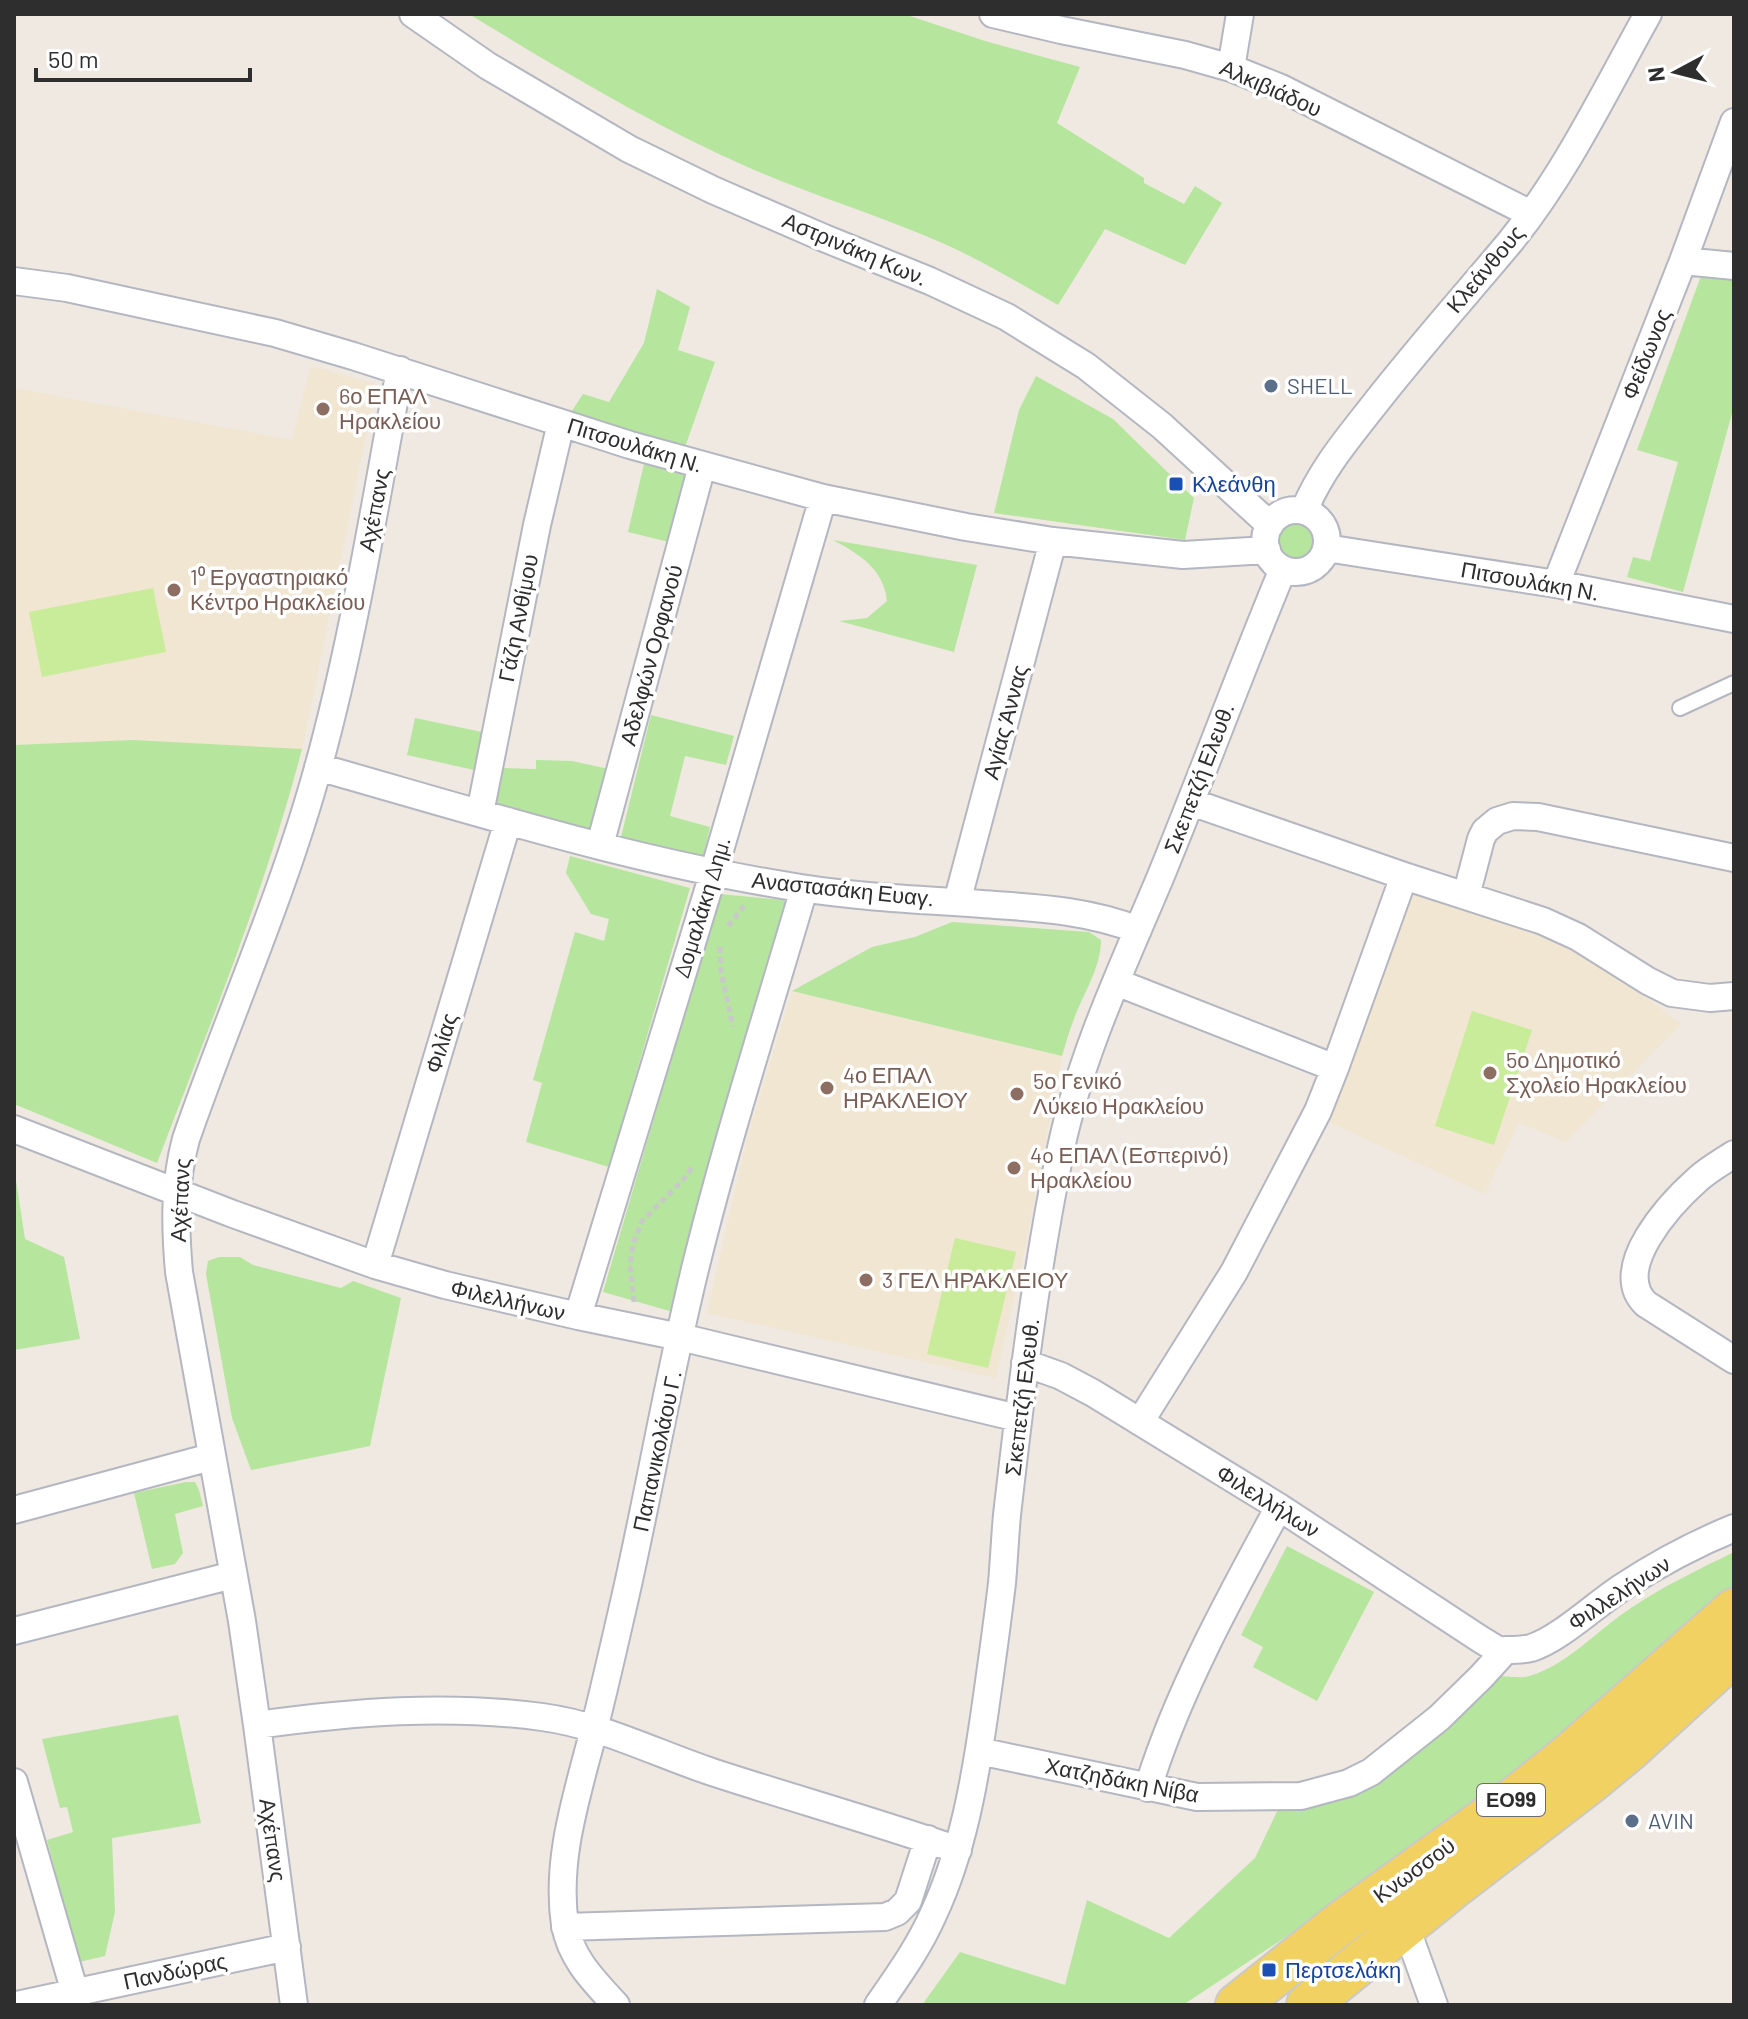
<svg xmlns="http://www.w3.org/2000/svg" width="1748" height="2019" font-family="Barlow,sans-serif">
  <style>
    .education { fill: #f0e6d1 }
    .green { fill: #b6e59e }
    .pitch { fill: #c9ec9a }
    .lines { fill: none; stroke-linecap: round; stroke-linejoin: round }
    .lane-casing { stroke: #b4b7c1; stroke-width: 18 }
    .street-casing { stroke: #b4b7c1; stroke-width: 30 }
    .primary-casing { stroke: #c9c9c9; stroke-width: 46 }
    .path { stroke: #c9c9c9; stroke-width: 5; stroke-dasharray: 6 4; stroke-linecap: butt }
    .lane { stroke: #fff; stroke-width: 14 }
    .street { stroke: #fff; stroke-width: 26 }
    .primary { stroke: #f2d163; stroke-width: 42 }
    .service-dot { fill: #5c6f8a; stroke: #fff; stroke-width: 3 }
    .education-dot { fill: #8d6e63; stroke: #fff; stroke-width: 3 }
    .transit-dot { fill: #1a4fb4; stroke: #fff; stroke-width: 3 }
    .labels { text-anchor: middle; stroke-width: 7; stroke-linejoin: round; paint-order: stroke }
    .shield { fill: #fff; stroke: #6d6d6d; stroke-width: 2 }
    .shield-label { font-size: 20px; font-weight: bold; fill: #2e2e2e }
    .street-label { font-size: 22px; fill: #2e2e2e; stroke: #fff }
    .service-label { font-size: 22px; fill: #4e5e75; stroke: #fff; text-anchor: start }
    .education-label { font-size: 22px; fill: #785e54; stroke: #fff; text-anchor: start }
    .transit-label { font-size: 22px; fill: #164399; stroke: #fff; text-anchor: start }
  </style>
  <rect width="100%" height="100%" fill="#efe9e1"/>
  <!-- education -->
  <path class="education" d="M311 366 376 384 302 750 133 740 14 745V388L292 440Z
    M1412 891 1578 944 1681 1024 1566 1142 1519 1123 1485 1194 1329 1122Z
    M792 991 1062 1056 1025 1247 996 1378 707 1313 747 1138Z"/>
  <!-- green -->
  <path class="green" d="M469 14H904L985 41 1080 67 1057 123 1144 178V183L1184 204 1195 186 1222 203 1185 265 1105 229 1058 305C1019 283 981 260 940 242 878 215 814 196 752 169 654 126 561 70 469 14Z
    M1701 276 1734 280V406L1683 592 1627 577 1633 557 1650 561 1678 462 1637 450Z
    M657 289 690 307 678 350 715 362 685 447 570 414 583 394 609 402 644 343Z
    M1036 376 1113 419 1194 498 1185 540 994 513 1019 410Z
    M644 464 689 476 673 543 628 532Z
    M1277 541a20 20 0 1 1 40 0a20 20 0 1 1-40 0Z
    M833 540 977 565 954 652 839 621 867 618 887 601C884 569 859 554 833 540Z
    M651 715 734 736 726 765 685 756 670 816 710 827 703 858 621 837Z
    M415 718 482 732 474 770 407 755Z
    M133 740 302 749C265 891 209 1027 157 1163L14 1104V745Z
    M536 760 572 761 609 769 592 830 493 805 500 768 536 769Z
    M570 856 690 888 609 1167 526 1142 542 1083 533 1080 575 932 604 941 609 919 591 914 566 873Z
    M720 894 784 900 793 909 673 1312 603 1292Z
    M952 922 1089 932 1101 940C1101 968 1083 994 1074 1019 1069 1031 1066 1043 1062 1056L792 991 872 947 915 937Z
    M14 1167 25 1239 64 1257 80 1339 14 1350Z
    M219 1257H240L253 1265 341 1288 353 1281 401 1298 370 1446 251 1470 232 1418 206 1274 208 1261Z
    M186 1482H195L199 1490 203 1506 175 1514 183 1553 175 1564 152 1569 134 1493Z
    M1287 1546 1374 1592 1317 1701 1253 1667 1263 1647 1241 1635Z
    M1734 1552V1597L1538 1760 1325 1911 1183 2005H922L960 1952 1065 1985 1087 1900 1169 1938 1255 1858 1281 1803 1340 1801 1367 1790 1499 1676C1508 1676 1520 1679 1529 1676 1565 1667 1600 1628 1631 1608 1664 1586 1699 1569 1734 1552Z
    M178 1715 201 1823 112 1838 115 1912 105 1956 79 1962 47 1840 73 1832 67 1807 60 1808 42 1739Z"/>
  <!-- pitch -->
  <path class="pitch" d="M153 588 166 652 42 677 29 612Z
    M1472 1011 1532 1030 1494 1145 1435 1126Z
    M955 1238 1016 1252 988 1368 927 1354Z"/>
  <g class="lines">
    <defs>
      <path id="lane" d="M1680 708 1734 683"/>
      <path id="street" d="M413 14 488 66 629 149 713 190 824 238 930 281 1007 317 1031 332 1086 366 1162 426 1270 525
        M993 14 1061 30 1185 55 1231 68 1281 88 1531 214
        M1231 68 1240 14
        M1683 261 1734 266
        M14 281 67 288 275 333 353 356 630 445 823 498 966 527 1053 541 1183 555 1267 550
        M1265 541a31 31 0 1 1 62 0a31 31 0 1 1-62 0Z
        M1304 511C1320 472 1344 443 1370 410 1415 352 1463 298 1510 242 1566 173 1605 91 1648 14
        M1326 548 1556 584 1734 619
        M1556 584 1683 261 1734 122
        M318 767C477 812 637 863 801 888 865 898 931 900 995 905 1044 908 1092 912 1138 930
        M1191 802 1404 876 1543 921 1578 937 1648 981 1672 993 1710 998 1734 996
        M480 813 537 525 561 423
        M600 845 702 466
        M1466 896 1481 839 1485 831 1497 821 1513 816 1538 817 1734 858
        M957 902 1053 541
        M1116 982 1335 1068
        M14 1129 233 1214 375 1265 445 1285 578 1316 680 1337 1018 1418
        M1734 1154C1722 1162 1709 1169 1698 1179 1671 1203 1609 1269 1646 1304L1734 1360
        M375 1265 508 821
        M578 1316 713 874 823 498
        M1025 1363 1061 1376 1093 1393 1279 1507 1480 1639 1503 1653
        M1140 1422 1234 1272 1318 1111 1335 1068 1404 876
        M14 1510 211 1457
        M14 1631 233 1575
        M1503 1653 1506 1650C1514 1650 1523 1650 1531 1648 1560 1639 1597 1603 1624 1586 1659 1563 1695 1544 1734 1528
        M257 1725C352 1712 446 1704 542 1717 602 1725 657 1754 715 1773 795 1799 877 1822 958 1850
        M979 1751 1197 1797 1301 1796 1349 1783 1371 1772 1439 1718 1481 1677 1503 1653
        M14 1782 75 1993
        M1148 1788C1177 1693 1231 1595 1279 1507
        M1402 1916 1434 2005
        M565 1927 885 1917 897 1912 908 1901 928 1839
        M17 2005 287 1947
        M294 2005 257 1725 242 1621 179 1272C175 1227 174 1183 186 1139 229 1015 283 895 318 768 354 638 375 503 400 370
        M616 2005C594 1981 571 1959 565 1925 555 1858 578 1793 594 1729 604 1690 613 1650 622 1611 649 1495 668 1377 697 1261 728 1136 768 1012 804 889
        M878 2005C898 1976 919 1947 933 1915 963 1851 975 1780 985 1710 991 1668 997 1625 1002 1583 1004 1560 1005 1537 1007 1515 1021 1392 1036 1269 1061 1148 1081 1054 1123 966 1160 878 1202 776 1240 672 1283 569"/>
      <path id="primary" d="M1237 2005 1342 1922 1519 1795 1568 1756 1734 1610
        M1308 2005 1456 1885 1590 1782 1630 1749 1734 1654"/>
    </defs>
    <!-- lane casing -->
    <use href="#lane" class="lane-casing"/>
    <!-- street casing -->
    <use href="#street" class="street-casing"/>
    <!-- primary casing -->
    <use href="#primary" class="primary-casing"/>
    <!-- path -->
    <path class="path" d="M728 926 744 906
      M720 947 721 972 733 1027
      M634 1302 630 1265 633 1244 642 1221 683 1180 693 1166"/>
    <!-- lane -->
    <use href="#lane" class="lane"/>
    <!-- street -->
    <use href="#street" class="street"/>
    <!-- primary -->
    <use href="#primary" class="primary"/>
  </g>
  <!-- markers -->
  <g class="service-dot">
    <circle cx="1271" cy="386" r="8"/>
    <circle cx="1632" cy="1821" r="8"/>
  </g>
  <g class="education-dot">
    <circle cx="323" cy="409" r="8"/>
    <circle cx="174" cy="590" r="8"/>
    <circle cx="1490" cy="1073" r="8"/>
    <circle cx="827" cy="1088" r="8"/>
    <circle cx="1017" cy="1094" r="8"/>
    <circle cx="1014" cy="1168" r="8"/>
    <circle cx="866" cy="1280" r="8"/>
  </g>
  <g class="transit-dot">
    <rect x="1168" y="476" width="16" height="16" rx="4"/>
    <rect x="1261" y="1962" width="16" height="16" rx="4"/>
  </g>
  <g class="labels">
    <!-- shield labels -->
    <rect class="shield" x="1477" y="1784" width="68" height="32" rx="6"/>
    <g class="shield-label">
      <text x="1511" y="1807">ΕΟ99</text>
    </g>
    <!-- street labels -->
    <g class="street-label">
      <text transform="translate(1271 88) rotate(24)" y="8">Αλκιβιάδου</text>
      <text transform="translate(855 249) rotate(23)" y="8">Αστρινάκη Κων.</text>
      <text transform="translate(1485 269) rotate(-50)" y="8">Κλεάνθους</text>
      <text transform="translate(1646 354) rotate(-68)" y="8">Φείδωνος</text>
      <text transform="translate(635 445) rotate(17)" y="8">Πιτσουλάκη Ν.</text>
      <text transform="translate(374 510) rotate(-79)" y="8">Αχέπανς</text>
      <text transform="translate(1530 581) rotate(10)" y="8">Πιτσουλάκη Ν.</text>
      <text transform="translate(518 618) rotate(-79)" y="8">Γάζη Ανθίμου</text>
      <text transform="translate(651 655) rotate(-75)" y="8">Αδελφών Ορφανού</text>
      <text transform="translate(1005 722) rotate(-75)" y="8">Αγίας Άννας</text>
      <text transform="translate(1199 778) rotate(-69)" y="8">Σκεπετζή Ελευθ.</text>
      <text transform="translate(843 889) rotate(6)" y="8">Αναστασάκη Ευαγ.</text>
      <text transform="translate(702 907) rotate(-73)" y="8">Δομαλάκη Δημ.</text>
      <text transform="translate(441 1043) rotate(-73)" y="8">Φιλίας</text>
      <text transform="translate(180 1200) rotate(-87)" y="8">Αχέπανς</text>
      <text transform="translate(508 1300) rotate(13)" y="8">Φιλελλήνων</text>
      <text transform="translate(1022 1397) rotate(-83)" y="8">Σκεπετζή Ελευθ.</text>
      <text transform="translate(657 1451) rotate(-78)" y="8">Παπανικολάου Γ.</text>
      <text transform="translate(1268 1501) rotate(32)" y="8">Φιλελλήλων</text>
      <text transform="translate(1619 1593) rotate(-33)" y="8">Φιλλελήνων</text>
      <text transform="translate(1122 1780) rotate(11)" y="8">Χατζηδάκη Νίβα</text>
      <text transform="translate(273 1840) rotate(82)" y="8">Αχέπανς</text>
      <text transform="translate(1414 1870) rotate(-36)" y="8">Κνωσσού</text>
      <text transform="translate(175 1971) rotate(-12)" y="8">Πανδώρας</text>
    </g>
    <!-- service labels -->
    <g class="service-label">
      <text x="1287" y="394">SHELL</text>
      <text x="1648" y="1829">AVIN</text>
    </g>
    <!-- education labels -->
    <g class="education-label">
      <text x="339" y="404">6ο ΕΠΑΛ<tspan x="339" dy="25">Ηρακλείου</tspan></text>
      <text x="190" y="585">1⁰ Εργαστηριακό<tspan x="190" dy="25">Κέντρο Ηρακλείου</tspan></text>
      <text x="1506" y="1068">5ο Δημοτικό<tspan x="1506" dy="25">Σχολείο Ηρακλείου</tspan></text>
      <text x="843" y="1083">4ο ΕΠΑΛ<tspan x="843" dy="25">ΗΡΑΚΛΕΙΟΥ</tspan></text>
      <text x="1033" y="1089">5ο Γενικό<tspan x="1033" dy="25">Λύκειο Ηρακλείου</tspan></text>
      <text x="1030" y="1163">4o ΕΠΑΛ (Εσπερινό)<tspan x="1030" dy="25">Ηρακλείου</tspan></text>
      <text x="882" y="1288">3 ΓΕΛ ΗΡΑΚΛΕΙΟΥ</text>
    </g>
    <!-- transit labels -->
    <g class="transit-label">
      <text x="1192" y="492">Κλεάνθη</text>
      <text x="1285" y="1978">Περτσελάκη</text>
    </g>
  </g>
  <!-- border -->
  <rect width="1748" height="2019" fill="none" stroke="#2e2e2e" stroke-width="32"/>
  <!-- north arrow -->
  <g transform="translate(1676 72) rotate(263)" stroke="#ffffff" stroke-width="6" paint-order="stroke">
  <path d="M0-6L14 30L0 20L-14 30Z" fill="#2e2e2e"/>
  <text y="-12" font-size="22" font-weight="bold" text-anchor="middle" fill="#2e2e2e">N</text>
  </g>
  <!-- scale -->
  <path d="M36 68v12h214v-12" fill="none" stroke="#2e2e2e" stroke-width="4"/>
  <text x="48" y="68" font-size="24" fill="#2e2e2e" stroke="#ffffff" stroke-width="6" paint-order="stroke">50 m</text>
</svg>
